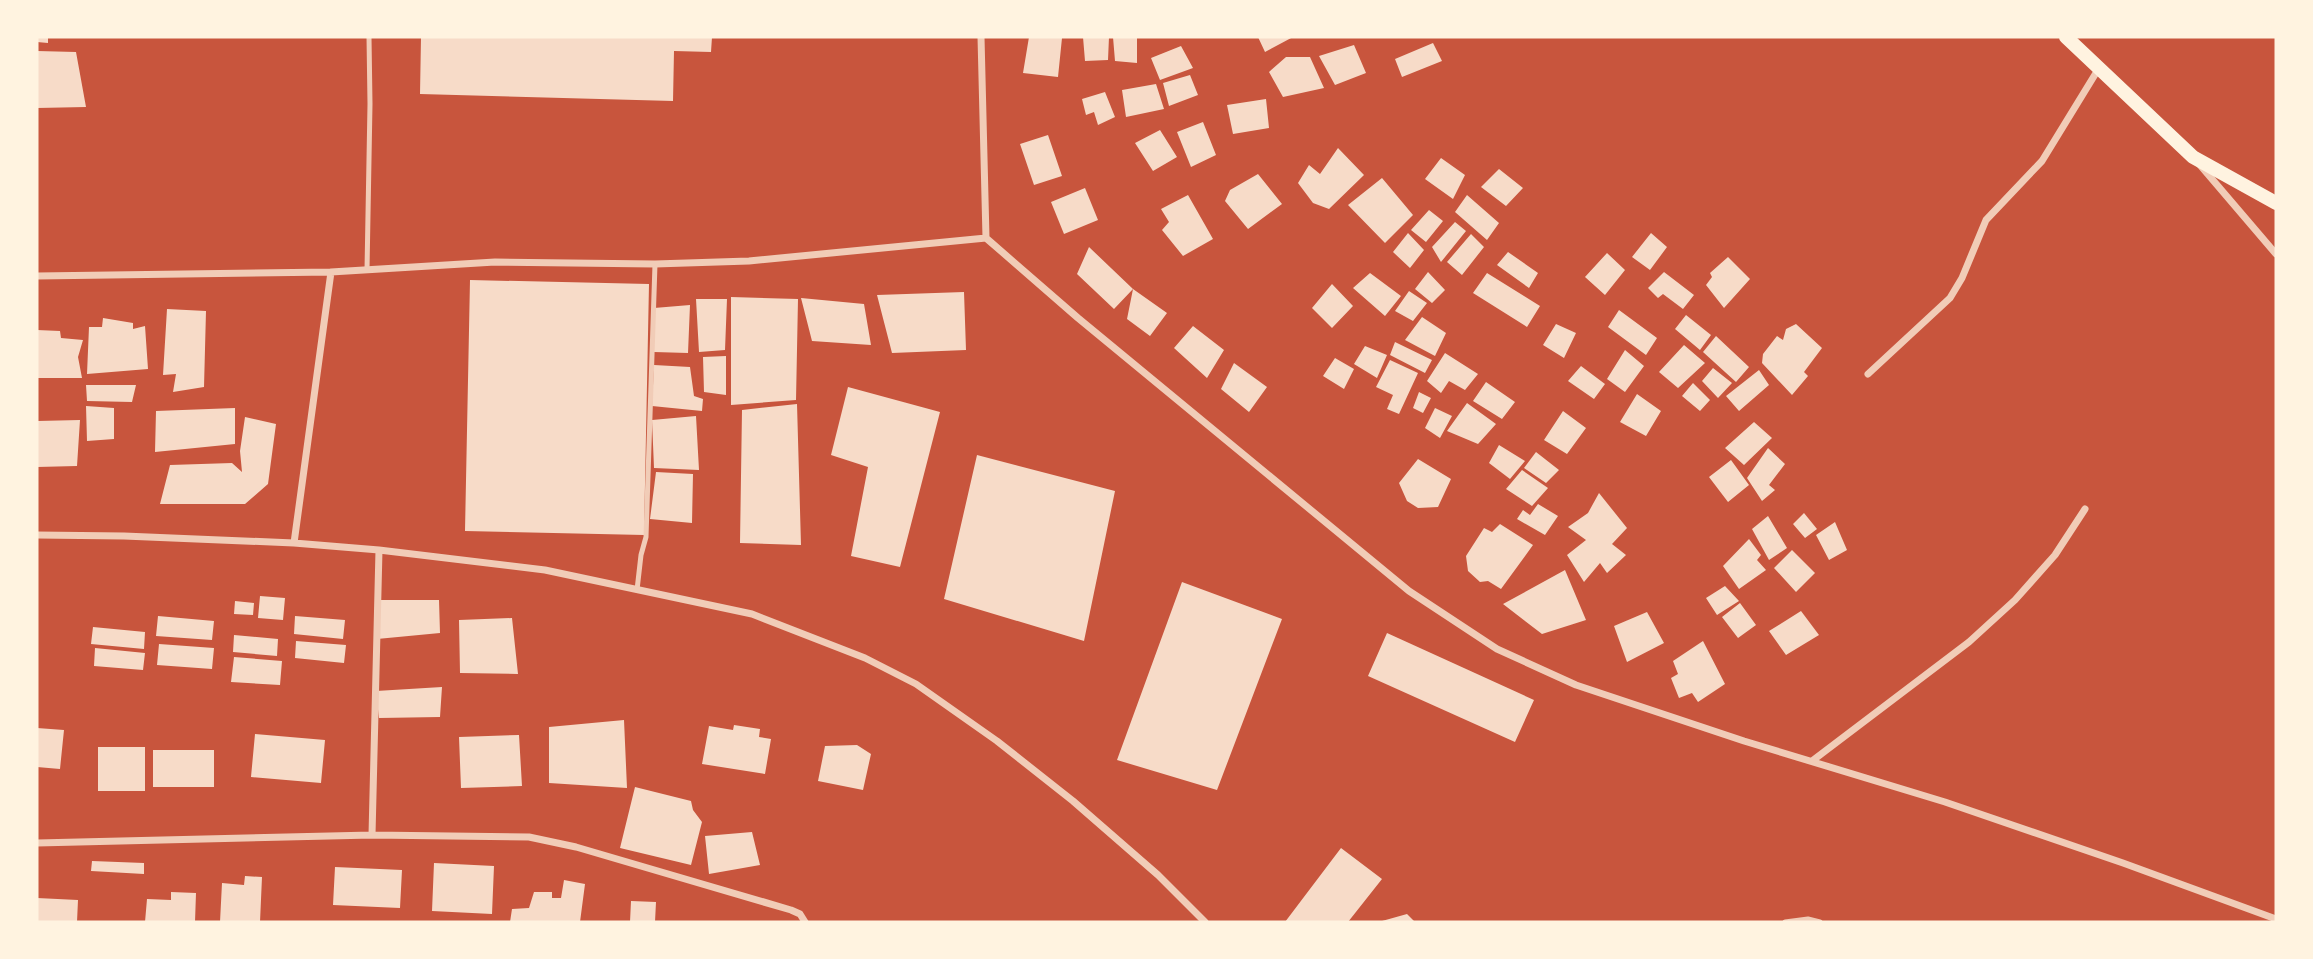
<svg xmlns="http://www.w3.org/2000/svg" width="2313" height="959" font-family="'Crimson Pro',serif">
  <style>
    .building { fill: #f7dbc8 }
    .lines { fill: none; stroke-linecap: round; stroke-linejoin: round }
    .service { stroke: #f1ccb7; stroke-width: 5 }
    .minor { stroke: #f1ccb7; stroke-width: 7 }
    .secondary { stroke: #fff3e0; stroke-width: 14 }
  </style>
  <rect width="100%" height="100%" fill="#c8553d"/>
  <!-- building -->
  <path class="building" d="M37 37H48V43L37 42Z
    M421 37H712L711 52 674 51 673 101 420 94Z
    M1029 37 1062 38 1058 77 1023 73Z
    M1083 37H1109L1108 60 1085 61Z
    M1113 37 1137 38V63L1115 61Z
    M1258 37H1293L1265 52Z
    M1433 43 1442 61 1402 77 1395 59Z
    M1354 45 1366 73 1335 85 1319 56Z
    M1181 46 1193 68 1160 80 1151 58Z
    M37 51 76 52 86 107 37 108Z
    M1286 57H1310L1324 88 1283 97 1269 72Z
    M1190 75 1198 95 1169 106 1163 83Z
    M1156 84 1164 109 1126 117 1122 90Z
    M1105 92 1115 117 1098 125 1094 112 1086 115 1082 99Z
    M1266 99 1269 128 1233 134 1227 105Z
    M1203 122 1216 155 1191 167 1177 132Z
    M1160 130 1177 157 1153 171 1135 143Z
    M1048 135 1062 176 1034 185 1020 144Z
    M1338 148 1364 175 1329 209 1313 203 1298 183 1309 165 1320 174Z
    M1441 158 1465 175 1453 199 1425 179Z
    M1499 169 1523 188 1506 206 1481 187Z
    M1258 174 1282 204 1248 229 1225 201 1230 190Z
    M1382 178 1413 215 1385 243 1348 205Z
    M1085 188 1098 220 1064 234 1051 202Z
    M1188 195 1213 239 1183 256 1162 230 1169 222 1161 209Z
    M1467 195 1499 223 1487 240 1455 212Z
    M1429 210 1443 221 1426 242 1411 230Z
    M1455 222 1466 231 1441 262 1432 247Z
    M1408 233 1424 250 1410 268 1393 252Z
    M1651 233 1667 247 1650 270 1632 257Z
    M1471 234 1484 247 1462 275 1447 262Z
    M1089 247 1133 289 1167 313 1150 336 1127 319 1133 289 1114 309 1077 274Z
    M1508 252 1538 273 1529 288 1497 265Z
    M1607 253 1625 270 1605 295 1585 277Z
    M1728 257 1750 279 1724 308 1706 285 1712 277 1710 273Z
    M1428 272 1445 290 1432 303 1415 289Z
    M1664 272 1694 295 1683 309 1663 294 1658 298 1648 288Z
    M1370 273 1401 296 1385 316 1353 288Z
    M1487 273 1540 306 1527 327 1473 293Z
    M470 280 649 284 644 535 465 531Z
    M1332 284 1353 306 1332 328 1312 308Z
    M1409 291 1427 303 1413 321 1395 311Z
    M964 292 966 350 892 353 877 295Z
    M731 297 798 299 796 400 731 405Z
    M801 298 864 304 871 345 812 341Z
    M696 299H727L725 350 699 352Z
    M690 305 688 353 654 352V308Z
    M167 309 206 311 204 387 173 392 176 374 163 375Z
    M1619 310 1657 338 1646 355 1608 327Z
    M1686 315 1711 335 1700 350 1675 329Z
    M1422 317 1446 333 1435 356 1405 340Z
    M103 318 133 323V329L145 326 148 369 87 374 89 327H102Z
    M1556 324 1576 333 1564 358 1543 345Z
    M1796 324 1822 348 1804 372 1808 376 1792 395 1762 363 1763 354 1777 336 1783 340 1786 329Z
    M1193 326 1224 350 1207 378 1174 348Z
    M37 330 60 331 61 338 83 340 78 357 82 378H37Z
    M1716 336 1749 367 1736 382 1703 352Z
    M1395 342 1432 360 1425 373 1390 355Z
    M1684 345 1705 363 1678 388 1659 372Z
    M1365 346 1387 355 1377 378 1354 364Z
    M1625 350 1644 366 1625 392 1607 379Z
    M1445 353 1478 374 1465 390 1449 381 1441 393 1427 381Z
    M726 356V395L704 392 703 357Z
    M1335 358 1354 369 1344 389 1323 376Z
    M1390 360 1418 373 1399 414 1387 409 1393 395 1376 387Z
    M1234 363 1267 387 1249 412 1221 389Z
    M654 365 690 367 694 396 703 399 702 411 652 406Z
    M1581 366 1605 384 1594 399 1568 381Z
    M1713 368 1732 383 1718 398 1702 381Z
    M1759 370 1769 385 1739 411 1726 396Z
    M1486 382 1515 402 1502 419 1473 401Z
    M1693 383 1710 400 1700 411 1682 396Z
    M86 385H136L132 402 87 401Z
    M848 387 940 412 900 567 851 556 868 467 831 455Z
    M1419 392 1431 398 1423 413 1413 408Z
    M1637 394 1661 411 1646 436 1620 422Z
    M1467 403 1496 424 1478 444 1447 431Z
    M797 404 801 545 740 543 742 410Z
    M86 406 114 408V439L87 441Z
    M235 408V444L155 452 156 411Z
    M1435 408 1452 416 1440 438 1425 428Z
    M1563 411 1586 428 1567 454 1544 440Z
    M696 416 699 470 654 468 652 420Z
    M245 417 276 424 268 484 245 504H160L170 465 232 463 242 472 240 451Z
    M80 420 77 466 37 467V421Z
    M1754 422 1772 438 1744 465 1725 448Z
    M1499 445 1525 461 1510 479 1489 463Z
    M1768 448 1785 464 1769 485 1775 490 1762 501 1747 478Z
    M1536 452 1559 470 1546 483 1524 468Z
    M977 455 1115 491 1084 641 944 599Z
    M1418 459 1451 479 1438 507 1418 508 1407 501 1399 483Z
    M1731 460 1749 485 1728 502 1709 477Z
    M1522 470 1548 488 1532 506 1506 489Z
    M656 472 693 474 692 523 650 519Z
    M1599 493 1627 528 1612 544 1626 555 1607 573 1600 563 1584 582 1567 555 1586 540 1568 527 1588 513Z
    M1538 504 1558 516 1545 535 1517 519 1523 510 1530 515Z
    M1804 513 1817 529 1805 538 1793 524Z
    M1768 516 1787 548 1769 560 1752 529Z
    M1835 522 1847 550 1829 560 1816 535Z
    M1500 524 1533 545 1501 589 1488 581 1480 582 1468 571 1466 556 1484 528 1492 532Z
    M1749 539 1761 555 1757 560 1766 570 1739 589 1723 566Z
    M1792 550 1815 573 1796 592 1774 568Z
    M1565 570 1586 620 1542 634 1503 604Z
    M1182 582 1282 619 1217 790 1117 760Z
    M1725 586 1739 601 1717 615 1706 598Z
    M260 596 285 598 283 620 258 618Z
    M377 600H439L440 633 377 639Z
    M235 601 254 603 253 615 234 614Z
    M1740 603 1756 625 1738 638 1722 617Z
    M1801 611 1819 635 1786 655 1769 631Z
    M1647 612 1664 643 1627 662 1614 626Z
    M158 616 214 621 212 640 156 636Z
    M295 616 345 620 343 639 294 634Z
    M512 618 518 674 460 673 459 620Z
    M93 627 145 632 144 649 91 644Z
    M1387 633 1534 700 1515 742 1368 676Z
    M234 635 278 639 277 656 233 652Z
    M296 641 346 645 344 663 295 658Z
    M1703 641 1725 684 1698 702 1692 693 1679 698 1671 678 1678 674 1673 661Z
    M159 644 214 648 212 669 157 665Z
    M95 648 145 653 143 670 94 666Z
    M234 657 282 661 280 685 231 682Z
    M442 687 440 717 379 718 376 691Z
    M624 720 627 788 549 783V727Z
    M734 725 760 729 759 737 771 739 765 774 702 764 709 726 733 730Z
    M37 728 64 730 60 769 37 767Z
    M255 734 325 740 321 783 251 777Z
    M519 735 522 786 461 788 459 737Z
    M857 745 871 754 863 790 818 781 825 746Z
    M98 747H145V791H98Z
    M153 750H214V787H153Z
    M635 787 691 801 693 810 702 822 691 865 620 848Z
    M752 832 760 865 709 874 705 836Z
    M1341 848 1382 879 1348 922H1285Z
    M92 861 144 863V874L91 871Z
    M434 863 494 866 492 914 432 911Z
    M335 867 402 870 400 908 333 905Z
    M245 876 262 877 260 922H220L222 883 244 885Z
    M564 880 585 884 580 922H510L512 909 529 908 534 892H552V898H561Z
    M171 892 196 893 195 922H145L147 899 171 900Z
    M37 898 78 900 77 922H37Z
    M631 901 656 902 655 922H630Z
    M1407 914 1415 922H1382V921Z"/>
  <g class="lines">
    <!-- service -->
    <path class="service" d="M367 270 370 104 369 37
      M637 590 641 555 646 537 655 264
      M1785 922 1808 919 1820 922"/>
    <!-- minor -->
    <path class="minor" d="M981 37 986 238 1078 318 1409 591 1497 649 1576 685 1744 741 1945 802 2123 863 2276 919
      M2200 165 2276 254
      M37 276 331 272 495 262 655 264 749 261 986 238
      M1868 374 1950 298 1962 278 1986 220 2042 161 2099 68
      M37 535 124 536 294 543 379 550 545 570 752 614 865 658 916 684 997 741 1073 801 1158 875 1205 922
      M294 543 331 272
      M1812 761 1969 642 2015 600 2055 555 2085 509
      M372 835 379 550
      M37 843 372 835 529 837 576 847 791 910 800 914 805 922"/>
    <!-- secondary -->
    <path class="secondary" d="M2066 37 2193 157 2276 203"/>
  </g>
  <!-- border -->
  <rect width="2313" height="959" fill="none" stroke="#fff3e0" stroke-width="77"/>
</svg>
